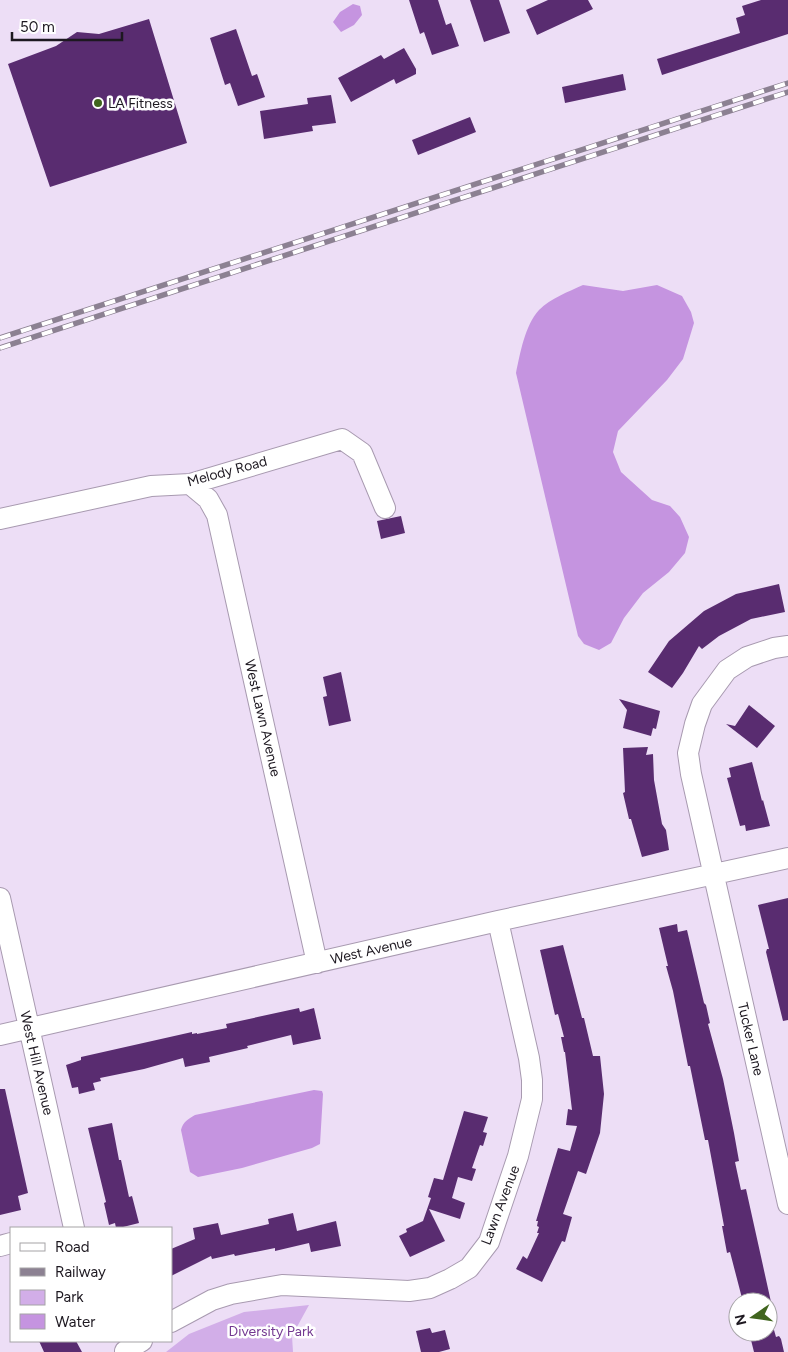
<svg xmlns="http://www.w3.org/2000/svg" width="788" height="1352" font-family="Figtree,sans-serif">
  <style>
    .green { fill: #d2aee8 }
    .water { fill: #c594e0 }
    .building { fill: #592c70 }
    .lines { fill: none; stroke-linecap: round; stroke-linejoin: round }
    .minor-casing { stroke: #a89ab0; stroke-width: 22 }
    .minor { stroke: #fff; stroke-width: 20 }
    .rail-casing { stroke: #8c8192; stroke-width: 5.5 }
    .rail { stroke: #fff; stroke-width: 4; stroke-dasharray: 11; stroke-linecap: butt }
    .poi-dot { fill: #40651e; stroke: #fff; stroke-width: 2 }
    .labels { text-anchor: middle; stroke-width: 5; stroke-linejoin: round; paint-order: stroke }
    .poi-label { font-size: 14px; fill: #1d1820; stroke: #fff; text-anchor: start }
    .street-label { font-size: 14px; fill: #1d1820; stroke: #fff }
    .park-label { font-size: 14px; fill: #733891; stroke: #fff }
  </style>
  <rect width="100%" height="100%" fill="#eddef6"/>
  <!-- green -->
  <path class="green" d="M309 1305 292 1336 293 1352H166L189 1334 244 1312Z"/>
  <!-- water -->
  <path class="water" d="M353 4 360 6 362 15 354 25 341 32 333 22 340 12Z
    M583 285 623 291 657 285 682 296 691 312 694 323 683 359 667 380 618 431 613 452 621 472 652 500 670 506 680 517 689 537 685 553 669 572 643 593 624 618 611 643 599 650 584 644 578 636 516 373C520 354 525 325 539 310 551 298 568 292 583 285Z
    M314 1090 322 1091 323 1094 320 1144 312 1148 242 1168 198 1177 190 1172 181 1130C183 1122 188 1119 195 1115Z"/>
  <!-- building -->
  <path class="building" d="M409 0H438L446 25 451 23 459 46 432 55 424 32 420 34Z
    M470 0H499L510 33 484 42Z
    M548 0H588L593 9 537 35 526 10Z
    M761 0H788V34L662 75 657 59 740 33 736 18 745 15 742 6Z
    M149 19 187 143 50 187 8 64 56 46 77 32 99 34Z
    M236 29 252 76 257 74 265 97 238 106 230 83 225 85 210 38Z
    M404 48 416 69V74L396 84 394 79 351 102 338 78 381 55 384 59Z
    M623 74 626 90 565 103 562 87Z
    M331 95 336 123 312 126 313 131 264 139 260 111 308 104 307 98Z
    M470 117 476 132 418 155 412 140Z
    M401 516 405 533 381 539 377 521Z
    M779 584 785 612 751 619 719 636 702 649 699 646 683 673 672 688 648 672 669 641 704 611 736 594Z
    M341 672 351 721 329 726 323 697 327 696 323 677Z
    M619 699 660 711 656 729 653 728 651 736 623 728 627 710Z
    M749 705 775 726 757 748 726 724 735 726Z
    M648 747 646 755 653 754 654 780 662 824 666 830 669 850 642 857 631 819H629L623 793 625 792 623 748Z
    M752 762 762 801 763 800 770 826 746 831 745 825 740 826 727 778 731 777 729 768Z
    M788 898V1020L783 1021 766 952 767 949H769L758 905Z
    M677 924 678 932 687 930 704 1003 706 1005 710 1023 708 1024 723 1079 734 1133 739 1161 735 1162 741 1190 746 1189 771 1302H743L730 1252 727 1253 722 1226H724L708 1140H705L690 1066H688L673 991 666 966H668L659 928Z
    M563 945 582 1018H584L593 1056H600L604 1094 600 1133 586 1174 578 1171 563 1214 572 1217 565 1242 562 1241 542 1282 516 1269 523 1256 527 1259 539 1233H537L539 1227 537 1226 538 1221H536L558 1148 570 1151 577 1126 566 1125 568 1109 572 1110 565 1052H564L561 1037H564L558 1014 555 1015 540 950Z
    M299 1008 300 1012 314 1008 321 1039 293 1045 291 1035 247 1046 248 1048 209 1057 210 1062 185 1067 183 1058 144 1069 100 1078 101 1081 93 1083 95 1090 79 1094 78 1087 72 1088 66 1065 81 1060V1057L192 1032V1034L197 1033V1034L227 1028 226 1024Z
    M0 1089H5L28 1193 18 1196 21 1210 0 1215Z
    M464 1111 488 1117 483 1132 487 1133 483 1146 480 1145 472 1168 476 1169 472 1181 458 1177 452 1198 465 1203 460 1219 429 1209 445 1241 410 1257 399 1236 407 1232 406 1229 423 1221 431 1198 428 1197 434 1178 443 1180Z
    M112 1123 119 1160H121L129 1197 132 1196 139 1223 119 1228H116L115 1223 109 1225 104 1203 106 1202 88 1128Z
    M293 1213 297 1231 336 1221 341 1246 311 1252 309 1243 275 1251V1248L235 1256 234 1254 212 1259 211 1256 171 1276V1249L195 1239 193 1228 218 1223 221 1235 269 1224 268 1219Z
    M430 1328 432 1333 445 1330 450 1349 439 1352H421L416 1331Z
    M774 1330 776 1337 779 1336 781 1339 784 1352H754L750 1336Z
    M39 1341H76L82 1352H44Z"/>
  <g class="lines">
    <defs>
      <path id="minor" d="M190 484 208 499 217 515 317 963
        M0 519 151 486 190 484 342 439 362 453 385 508
        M788 646 774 648 747 657 727 670 702 704 695 724 688 753 691 774 788 1204
        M0 898 74 1228
        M0 1035 498 921 788 858
        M0 1246 11 1243
        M171 1322 212 1300 231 1294 282 1285 409 1291 430 1288 450 1279 469 1268 489 1242 518 1156 532 1099V1080L529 1058 498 921
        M125 1351 142 1341"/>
    </defs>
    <!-- minor casing -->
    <use href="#minor" class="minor-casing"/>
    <!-- minor -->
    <use href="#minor" class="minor"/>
    <defs>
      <path id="rail" d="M0 338 788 83
        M0 348 788 92"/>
    </defs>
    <!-- rail casing -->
    <use href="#rail" class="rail-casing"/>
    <!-- rail -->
    <use href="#rail" class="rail"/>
  </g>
  <!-- markers -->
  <circle class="poi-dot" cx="98" cy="103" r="5"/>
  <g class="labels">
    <!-- poi labels -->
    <g class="poi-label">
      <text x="108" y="108">LA Fitness</text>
    </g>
    <!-- street labels -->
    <g class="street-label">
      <text transform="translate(227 471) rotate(-15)" y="5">Melody Road</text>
      <text transform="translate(263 718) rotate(77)" y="5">West Lawn Avenue</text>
      <text transform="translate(371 950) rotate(-13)" y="5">West Avenue</text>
      <text transform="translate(751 1039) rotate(77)" y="5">Tucker Lane</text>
      <text transform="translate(37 1063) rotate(77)" y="5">West Hill Avenue</text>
      <text transform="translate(500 1205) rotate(-69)" y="5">Lawn Avenue</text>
    </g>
    <!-- park labels -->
    <g class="park-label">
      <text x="271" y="1336">Diversity Park</text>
    </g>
  </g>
  <!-- legend -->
  <rect x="10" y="1227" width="162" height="115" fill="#ffffff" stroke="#a5a3a6"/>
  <rect x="20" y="1243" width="25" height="8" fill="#ffffff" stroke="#a5a3a6"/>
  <text x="55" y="1252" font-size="15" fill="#1d1820">Road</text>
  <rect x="20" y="1268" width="25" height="8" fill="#8c8192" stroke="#a5a3a6"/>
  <text x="55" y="1277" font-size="15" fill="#1d1820">Railway</text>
  <rect x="20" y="1290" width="25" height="15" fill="#d2aee8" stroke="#a5a3a6"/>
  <text x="55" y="1302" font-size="15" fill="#1d1820">Park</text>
  <rect x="20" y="1314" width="25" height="15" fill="#c594e0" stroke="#a5a3a6"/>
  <text x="55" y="1327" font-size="15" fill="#1d1820">Water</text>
  <!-- north arrow -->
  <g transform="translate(753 1317) rotate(257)"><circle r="24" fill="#ffffff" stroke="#a5a3a6"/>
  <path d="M0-4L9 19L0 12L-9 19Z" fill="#40651e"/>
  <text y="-8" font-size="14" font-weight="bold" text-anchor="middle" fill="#1d1820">N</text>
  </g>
  <!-- scale -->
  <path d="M12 32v8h110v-8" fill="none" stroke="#1d1820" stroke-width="2.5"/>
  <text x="20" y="32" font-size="15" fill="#1d1820" stroke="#ffffff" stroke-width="4" paint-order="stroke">50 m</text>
</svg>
